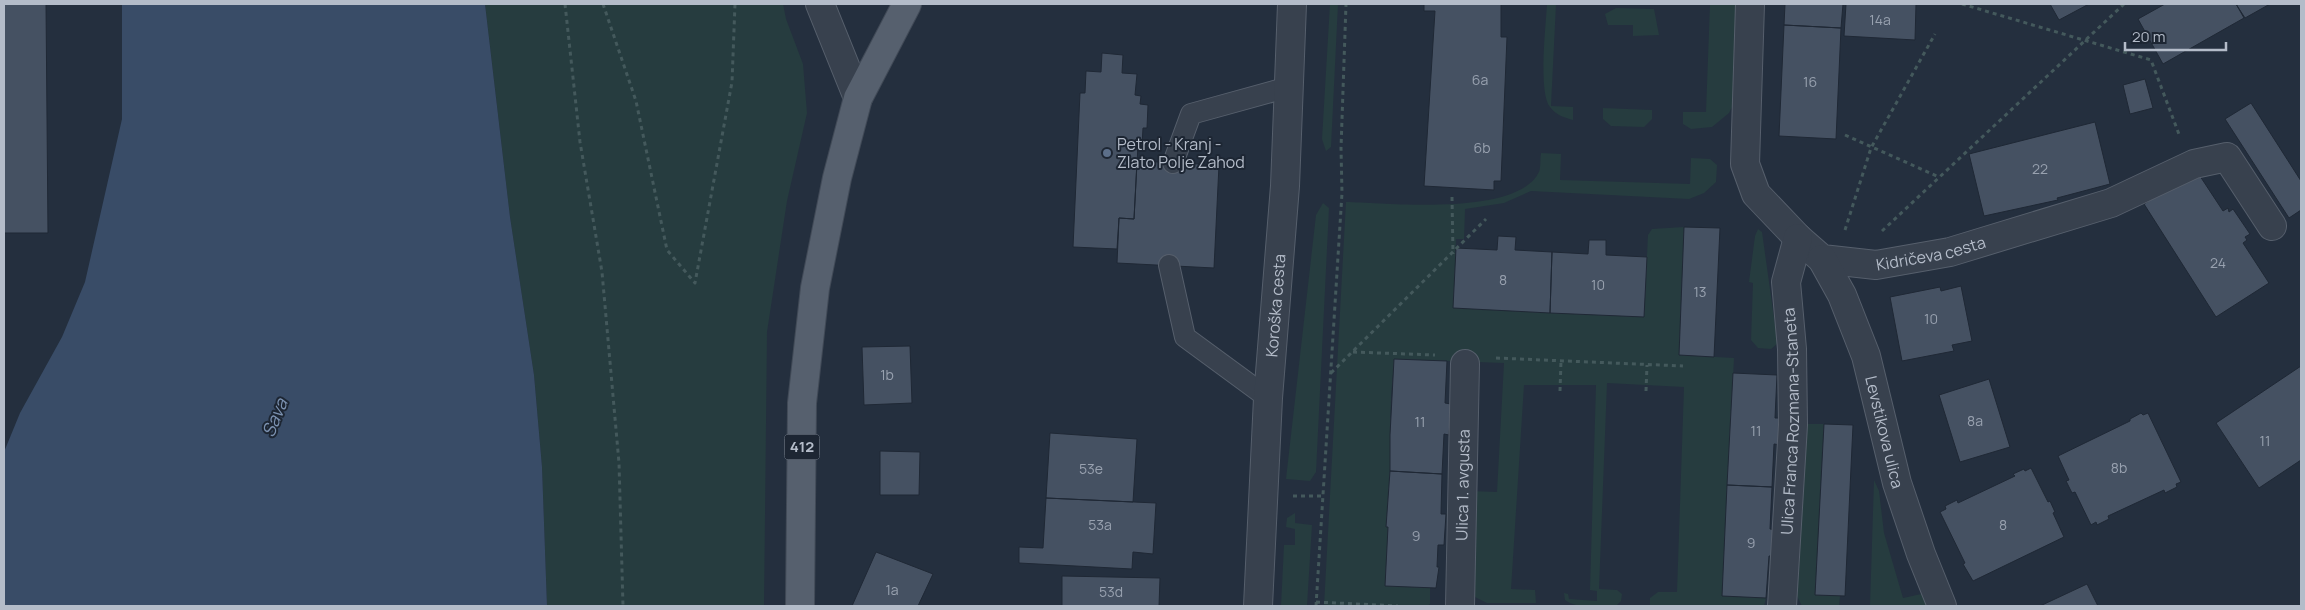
<svg xmlns="http://www.w3.org/2000/svg" width="2305" height="610" font-family="Manrope,sans-serif">
  <style>
    .green { fill: #263c3f }
    .water { fill: #394c67 }
    .building { fill: #455162; stroke: #1f2835 }
    .lines { fill: none; stroke-linecap: round; stroke-linejoin: round }
    .lane-casing { stroke: #565f6c; stroke-width: 22 }
    .street-casing { stroke: #565f6c; stroke-width: 30 }
    .primary-casing { stroke: #414a57; stroke-width: 30 }
    .path { stroke: #44595c; stroke-width: 3; stroke-dasharray: 4 4; stroke-linecap: butt }
    .lane { stroke: #38414e; stroke-width: 20 }
    .street { stroke: #38414e; stroke-width: 28 }
    .primary { stroke: #56606e; stroke-width: 28 }
    .service-dot { fill: #5c6f8a; stroke: #1d2633; stroke-width: 2 }
    .labels { text-anchor: middle; stroke-width: 4; stroke-linejoin: round; paint-order: stroke }
    .number-label { font-size: 14px; fill: #98a1af }
    .shield { fill: #1d2633; stroke: #878f9c; stroke-width: 1 }
    .shield-label { font-size: 15px; font-weight: bold; fill: #b4bcc9 }
    .poi-label { font-size: 16px; fill: #b4bcc9; stroke: #1d2633; text-anchor: start }
    .street-label { font-size: 16px; fill: #b4bcc9; stroke: #1d2633 }
    .water-label { font-size: 18px; font-style: italic; fill: #7c92b1; stroke: #1d2633 }
  </style>
  <rect width="100%" height="100%" fill="#242f3e"/>
  <!-- green -->
  <path class="green" d="M485 4H783L786 19 803 64 807 113 787 201 767 332 764 606H547L542 467 534 375 510 217Z
    M1330 4H1338L1331 147 1326 151 1322 139Z
    M1547 4H1556L1551 106 1573 107V120C1563 117 1556 115 1550 107 1538 93 1546 24 1547 4Z
    M1710 4H1740L1737 97 1729 113 1712 127 1691 129 1683 124V112H1706Z
    M1616 8 1654 9 1659 35 1633 36V25H1608L1605 14Z
    M1603 108 1652 110V119L1644 127 1611 126 1603 119Z
    M1541 153 1561 154 1560 180 1690 184 1691 158 1710 159 1717 165 1716 182 1704 193 1689 199 1531 191 1504 203 1465 209 1464 239H1456L1454 308 1644 317 1648 235 1652 229 1684 227 1679 355 1734 358 1722 596 1766 598 1764 606H1650V598L1658 592H1677L1684 387 1607 383 1599 589 1617 590 1622 594 1621 601 1616 606C1599 606 1579 610 1565 600L1564 593 1568 594 1569 599 1597 601V591L1590 590 1596 385H1524L1511 589 1535 590 1536 603H1487L1475 597 1467 585 1470 491 1497 492 1504 363 1395 359C1389 396 1391 432 1390 469 1390 492 1387 507 1386 527H1388L1385 585 1430 588V604L1427 606H1324L1346 202C1389 203 1517 217 1539 172 1541 167 1540 159 1541 153Z
    M1323 203 1329 208 1316 472 1310 481 1286 479 1316 215Z
    M1758 229 1762 232 1775 325 1780 330 1778 343 1771 349 1758 348 1751 340 1753 283 1749 282 1755 236Z
    M1806 424H1824L1815 595 1840 596 1839 606H1802L1797 596Z
    M1874 480 1879 491 1884 533 1903 598 1926 593V606H1870Z
    M1295 513V523L1312 525 1307 606H1281L1284 545H1295V529L1286 527 1287 518Z"/>
  <!-- water -->
  <path class="water" d="M122 4H485L510 217 534 375 542 467 547 606H4V452L20 413 62 337 85 282 122 119Z"/>
  <!-- building -->
  <path class="building" d="M4 4H46L48 233H4Z
    M1424 4H1501V37H1507L1501 181H1494V190L1424 186 1435 11H1424Z
    M1785 4H1843L1841 28 1784 25Z
    M1846 4H1916L1915 40 1844 36Z
    M2050 4H2089L2059 20Z
    M2165 4H2236L2244 18 2163 64 2138 19Z
    M2236 4H2270L2245 18Z
    M1784 25 1841 28 1836 139 1779 136Z
    M1102 53 1123 55 1122 73 1137 74 1135 95 1141 96 1140 104 1148 105 1147 128H1143L1142 146 1138 145 1134 219 1119 218 1117 249 1073 247 1080 93H1085L1086 71 1101 72Z
    M2145 79 2153 108 2130 114 2123 85Z
    M2251 103 2301 181V210L2289 218 2225 119Z
    M2095 122 2110 184 2057 198 2058 200 1984 216 1969 154Z
    M1137 161 1219 165 1214 268 1117 263 1119 218 1134 219Z
    M2196 170 2223 211 2228 208 2229 212 2233 209 2250 234 2245 237 2247 240 2243 243 2269 283 2216 317 2144 204Z
    M1684 227 1720 228 1714 357 1679 355Z
    M1498 236 1516 237 1515 250 1552 252 1550 313 1453 308 1456 248 1497 250Z
    M1589 240H1606V255L1647 257 1644 317 1550 313 1552 252 1588 254Z
    M1961 286 1972 341 1952 345 1954 351 1902 361 1890 297 1940 287 1941 291Z
    M910 346 912 403 864 405 862 347Z
    M1394 359 1447 361 1445 403 1451 404 1449 435 1444 434 1442 474 1390 471V435Z
    M2301 366V460L2259 488 2216 423Z
    M1733 373 1777 375 1775 418H1782L1781 445 1774 444 1772 487 1727 485Z
    M1989 379 2010 447 1960 462 1939 395Z
    M2141 413 2143 415 2148 413 2181 482 2176 484 2177 487 2165 493 2164 490 2108 516 2109 519 2097 525 2096 522 2091 525 2075 492 2072 493 2066 481 2069 480 2058 456 2130 421V419Z
    M1824 424 1853 425 1845 596 1815 595Z
    M1050 433 1137 439 1133 502 1046 498Z
    M880 451 920 452 919 495H880Z
    M2031 468 2048 502 2050 501 2055 512 2053 513 2064 537 1973 581 1963 564 1965 563 1940 512 1946 509 1945 506 1957 500 1958 503 2015 476 2013 474 2024 469 2025 471Z
    M1390 471 1442 474 1441 514H1446L1444 545H1438L1437 567H1439L1436 588 1385 586 1388 527H1386Z
    M1727 485 1772 487 1770 529 1777 530 1776 556H1769L1766 598 1722 596Z
    M1046 498 1156 503 1153 554 1133 552 1132 569 1019 563V547L1043 548Z
    M876 552 933 574 918 606H852Z
    M1062 576 1160 578 1159 606H1062Z
    M2087 584 2098 606H2040Z"/>
  <g class="lines">
    <defs>
      <path id="lane" d="M1173 163 1191 114 1289 87
        M1169 265 1185 337 1268 398"/>
      <g id="street">
        <path d="M820 4 858 98"/>
        <path id="s1" d="M1750 4 1745 164 1756 194 1798 238 1822 259 1876 265 1950 252 2111 203 2194 164 2227 157 2272 226"/>
        <path id="s2" d="M1822 259 1842 295 1866 356 1897 483 1921 554 1942 606"/>
        <path id="s3" d="M1258 606 1268 398 1285 186 1292 4"/>
        <path id="s4" d="M1460 606 1465 364"/>
        <path id="s5" d="M1782 606 1793 425 1792 349 1786 282 1798 238"/>
      </g>
      <path id="primary" d="M800 606 802 403 815 288 837 178 858 98 907 4"/>
    </defs>
    <!-- lane casing -->
    <use href="#lane" class="lane-casing"/>
    <!-- street casing -->
    <use href="#street" class="street-casing"/>
    <!-- primary casing -->
    <use href="#primary" class="primary-casing"/>
    <!-- path -->
    <path class="path" d="M565 4 580 142 602 272 619 463 623 606
      M603 4 636 101 667 250 695 283 732 82 735 4
      M1962 4 2151 60 2180 137
      M1845 135 1939 177
      M1452 197 1453 254
      M1845 230 1871 148 1935 34
      M1882 231 2124 4
      M1353 352 1435 355
      M1496 358 1683 366
      M1331 373 1486 219
      M1560 391 1561 361
      M1646 391 1647 365
      M1293 496H1322
      M1316 602 1398 606
      M1316 606 1342 193 1341 148 1346 4"/>
    <!-- lane -->
    <use href="#lane" class="lane"/>
    <!-- street -->
    <use href="#street" class="street"/>
    <!-- primary -->
    <use href="#primary" class="primary"/>
  </g>
  <!-- markers -->
  <circle class="service-dot" cx="1107" cy="153" r="5"/>
  <g class="labels">
    <!-- number labels -->
    <g class="number-label">
      <text x="1880" y="25">14a</text>
      <text x="1480" y="85">6a</text>
      <text x="1810" y="87">16</text>
      <text x="1482" y="153">6b</text>
      <text x="2040" y="174">22</text>
      <text x="2218" y="268">24</text>
      <text x="1503" y="285">8</text>
      <text x="1598" y="290">10</text>
      <text x="1700" y="297">13</text>
      <text x="1931" y="324">10</text>
      <text x="887" y="380">1b</text>
      <text x="1975" y="426">8a</text>
      <text x="1420" y="427">11</text>
      <text x="1756" y="436">11</text>
      <text x="2265" y="446">11</text>
      <text x="2119" y="473">8b</text>
      <text x="1091" y="474">53e</text>
      <text x="1100" y="530">53a</text>
      <text x="2003" y="530">8</text>
      <text x="1416" y="541">9</text>
      <text x="1751" y="548">9</text>
      <text x="892" y="595">1a</text>
      <text x="1111" y="597">53d</text>
    </g>
    <!-- shield labels -->
    <rect class="shield" x="784.5" y="434.5" width="35" height="25" rx="4"/>
    <g class="shield-label">
      <text x="802" y="452">412</text>
    </g>
    <!-- poi labels -->
    <g class="poi-label">
      <text x="1117" y="150">Petrol - Kranj -<tspan x="1117" dy="18">Zlato Polje Zahod</tspan></text>
    </g>
    <!-- street labels -->
    <g class="street-label">
      <text dy="6" stroke="none"><textPath href="#s1" startOffset="395">Kidričeva cesta</textPath></text>
      <text dy="6" stroke="none"><textPath href="#s3" startOffset="301">Koroška cesta</textPath></text>
      <text dy="6" stroke="none"><textPath href="#s5" startOffset="185">Ulica Franca Rozmana-Staneta</textPath></text>
      <text dy="6" stroke="none"><textPath href="#s2" startOffset="185">Levstikova ulica</textPath></text>
      <text dy="6" stroke="none"><textPath href="#s4" startOffset="121">Ulica 1. avgusta</textPath></text>
    </g>
    <!-- water labels -->
    <g class="water-label">
      <text transform="translate(275 418) rotate(-68)" y="6">Sava</text>
    </g>
  </g>
  <!-- border -->
  <rect width="2305" height="610" fill="none" stroke="#b4bcc9" stroke-width="10"/>
  <!-- scale -->
  <path d="M2125 42v8h101v-8" fill="none" stroke="#b4bcc9" stroke-width="2.5"/>
  <text x="2132" y="42" font-size="15" fill="#b4bcc9" stroke="#1d2633" stroke-width="4" paint-order="stroke">20 m</text>
</svg>
